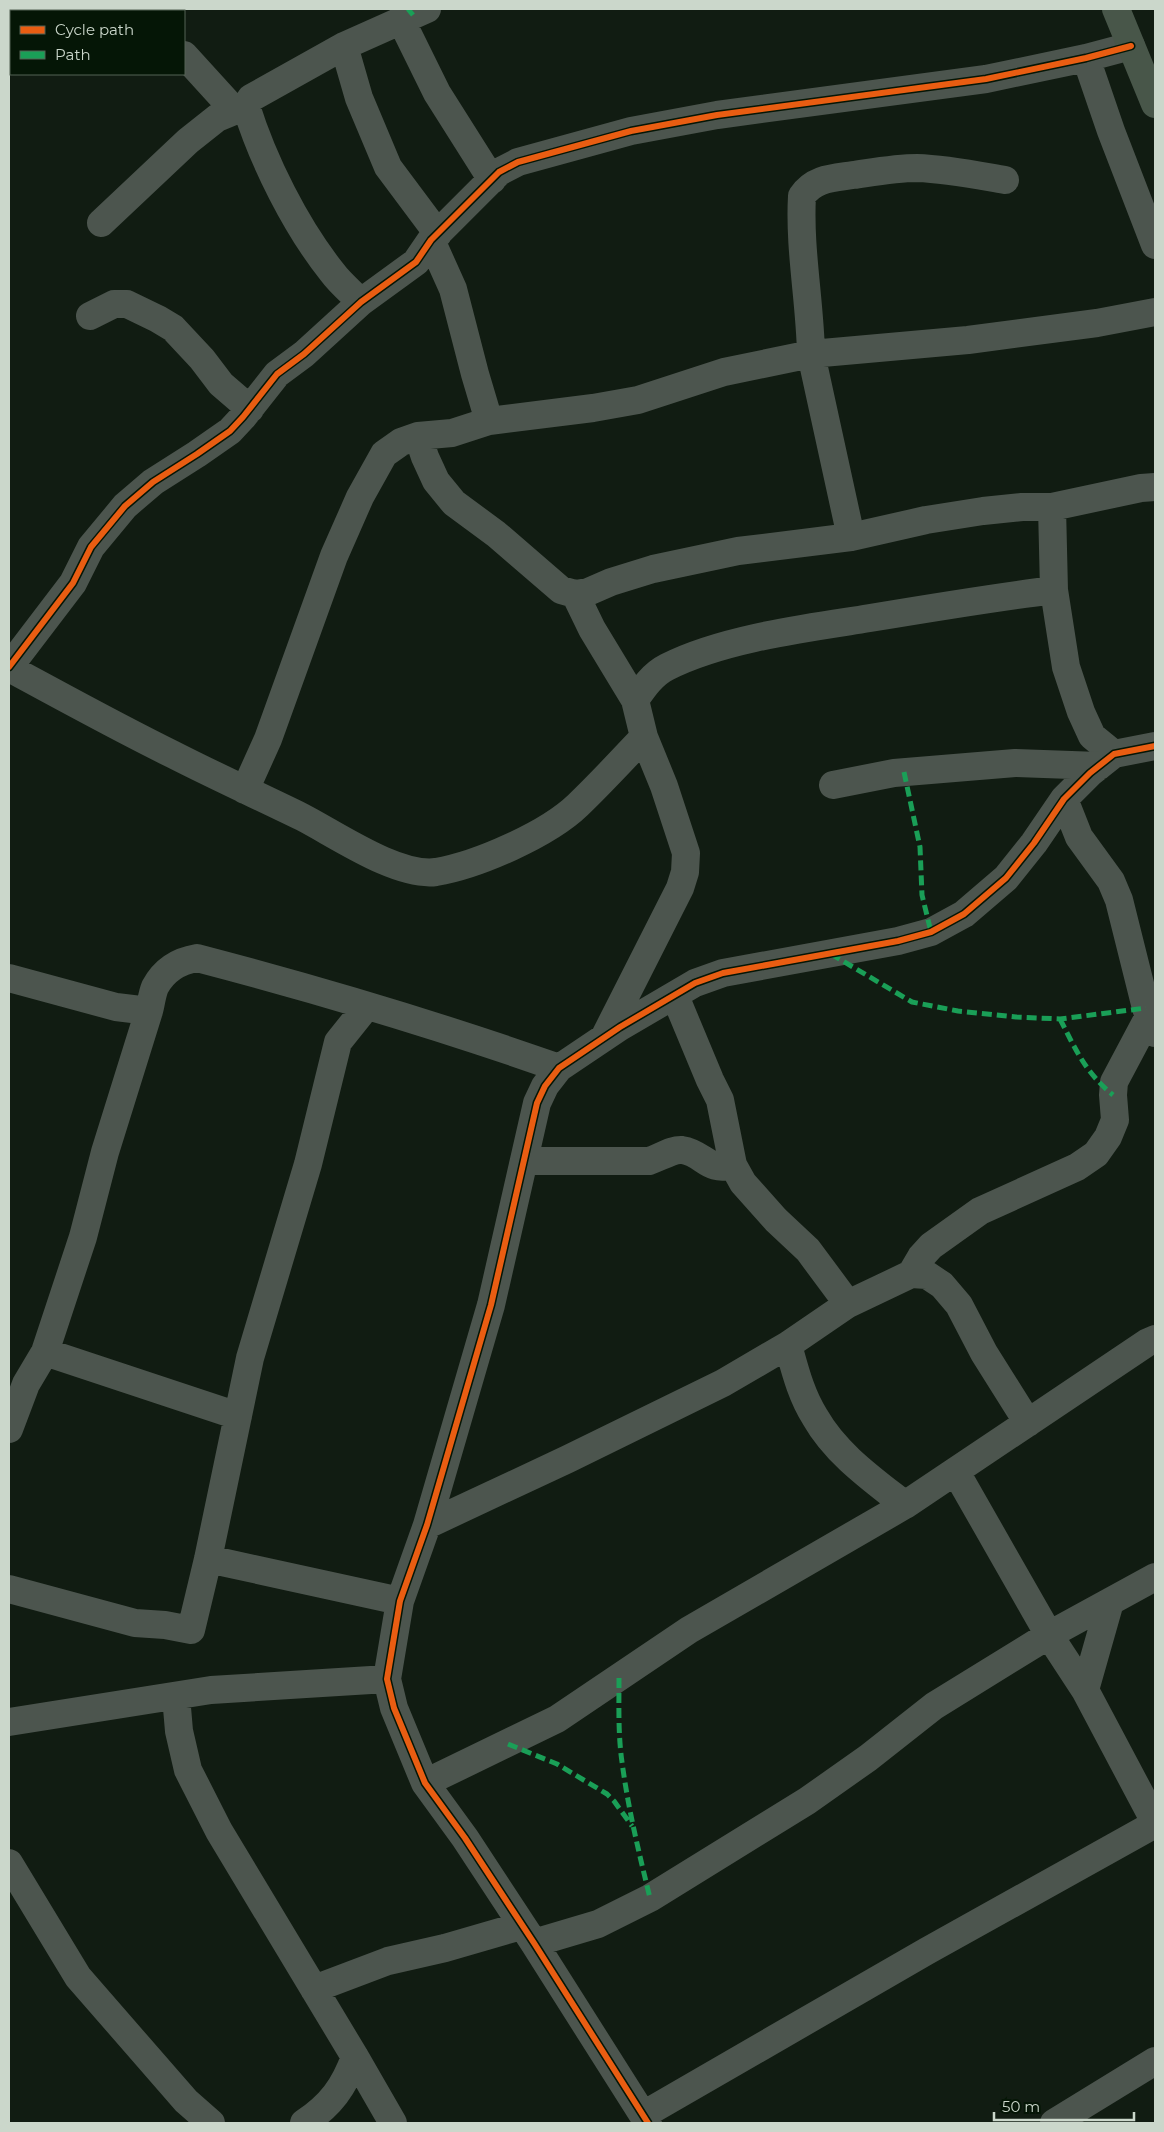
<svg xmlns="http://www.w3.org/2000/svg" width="1164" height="2132" font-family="Montserrat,sans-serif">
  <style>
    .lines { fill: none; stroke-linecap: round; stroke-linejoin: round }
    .minor { stroke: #4c554e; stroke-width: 28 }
    .highway { stroke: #485649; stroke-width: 28 }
    .quiet { stroke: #1a9f57; stroke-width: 5; stroke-dasharray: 10 5; stroke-linecap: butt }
    .cycleway-casing { stroke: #051606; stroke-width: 9 }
    .cycleway { stroke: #e95d12; stroke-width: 6 }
  </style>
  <rect width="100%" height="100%" fill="#111c12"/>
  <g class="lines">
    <!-- minor -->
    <path class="minor" d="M136 9 139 11
      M108 11 112 9
      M9 20 11 21
      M401 20 437 93 492 180
      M344 46 359 98 388 167 438 234
      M184 55 235 111
      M1086 58 1111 131 1155 245
      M101 223 188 141 217 118 246 106
      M431 240 453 289 475 374 489 421
      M361 302C351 292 340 283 332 272 296 227 263 161 246 106L251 98 344 46 427 9
      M90 316 114 304H127L158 319 173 328 202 359 221 384 250 409
      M418 436 425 457 436 481 454 503 496 534 561 590 575 594 588 592 611 582 653 569 738 551 851 537 926 520 983 511 1022 507H1052L1141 488 1155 487
      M1052 507 1054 590 1066 667 1081 712 1092 736 1114 754
      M851 537 811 354C810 301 799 249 802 196 814 178 833 178 853 175 874 172 896 168 917 168 947 169 976 175 1005 180
      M575 594 592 629 635 700 644 737 664 786 686 853 685 872 680 888 605 1036
      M9 667 73 583 91 547 125 506 153 482 197 454 230 431 243 417 277 374 304 354 361 302 416 262 431 240 499 172 518 162 631 131 717 115 986 79 1086 58 1131 46
      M9 668C63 697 117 727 172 754 215 776 259 796 302 817 337 835 397 877 436 872 478 865 548 834 578 805 601 783 622 760 644 737
      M635 700C644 687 653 674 667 667 720 640 799 629 858 620 924 609 989 598 1054 590
      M833 785 894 773 1015 763 1099 766
      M245 790 268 739 334 556 360 497 384 454 401 442 418 436 452 433 489 421 593 408 638 400 724 372 811 354 968 340 1097 323 1155 312
      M1064 799 1079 837 1111 881 1119 900 1146 1008 1155 1033
      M9 978 116 1007 149 1011
      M675 996 710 1080 720 1100 733 1165 743 1183 776 1220 808 1250 848 1304
      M524 1161H649C659 1158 673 1149 682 1150 704 1153 708 1173 733 1165
      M911 1274 921 1257 931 1246 980 1211 1077 1167 1096 1154 1108 1137 1115 1120 1113 1095 1114 1082 1148 1018
      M788 1345C795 1370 801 1395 815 1417 836 1454 872 1479 905 1505
      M45 1352 238 1416
      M9 1429 26 1384 45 1352 83 1237 105 1152 149 1011C151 1004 152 994 155 987 164 970 179 961 197 958 319 990 440 1026 559 1068
      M956 1472 1049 1635 1085 1690 1155 1822
      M427 1525 568 1459 723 1383 788 1345 848 1304 911 1274 927 1275 942 1285 959 1305 984 1353 1028 1423
      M208 1559 400 1601
      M9 1589 135 1623 165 1625 191 1630 208 1559 250 1358 308 1164 338 1042 366 1007
      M1085 1690 1110 1602
      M176 1696 179 1731 188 1770 219 1831 355 2057 393 2123
      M9 1722 211 1690 387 1679
      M425 1783 557 1719 689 1630 905 1505 1148 1342 1155 1339
      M9 1863 78 1977 186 2101 211 2123
      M534 1943 598 1924 650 1898 807 1801 868 1758 934 1706 1049 1635 1155 1577
      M314 1989 388 1961 445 1948 521 1926
      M643 2115 927 1951 1155 1824
      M304 2123C331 2105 344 2087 355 2057
      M648 2123 534 1943 465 1838 425 1783 394 1708 387 1679 400 1601 427 1525 491 1305 537 1103 545 1086 559 1068 620 1027 695 983 723 973 898 941 931 932 964 914 1006 878 1034 843 1064 799 1090 773 1114 754 1155 746
      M1054 2123 1155 2061"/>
    <!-- highway -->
    <path class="highway" d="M1116 9 1155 104"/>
    <!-- quiet -->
    <path class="quiet" d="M408 9 413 15
      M904 772 920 847 922 895 931 932
      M831 954 912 1002 958 1011 1016 1017 1060 1019 1146 1008
      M1060 1019C1076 1050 1085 1072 1113 1095
      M619 1678C619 1706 618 1734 622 1762 628 1808 639 1853 650 1898
      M508 1744 557 1764 607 1794 614 1801 632 1826"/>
    <defs>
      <path id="cycleway" d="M9 667 73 583 91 547 125 506 153 482 197 454 230 431 243 417 277 374 304 354 361 302 416 262 431 240 499 172 518 162 631 131 717 115 986 79 1086 58 1131 46
        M648 2123 534 1943 465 1838 425 1783 394 1708 387 1679 400 1601 427 1525 491 1305 537 1103 545 1086 559 1068 620 1027 695 983 723 973 898 941 931 932 964 914 1006 878 1034 843 1064 799 1090 773 1114 754 1155 746"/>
    </defs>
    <!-- cycleway casing -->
    <use href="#cycleway" class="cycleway-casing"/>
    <!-- cycleway -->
    <use href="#cycleway" class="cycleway"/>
  </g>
  <!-- border -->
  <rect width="1164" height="2132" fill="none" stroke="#cbd7cb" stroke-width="20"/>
  <!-- legend -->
  <rect x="10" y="10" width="175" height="65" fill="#051606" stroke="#546355"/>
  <rect x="20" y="26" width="25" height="8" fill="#e95d12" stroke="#546355"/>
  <text x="55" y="35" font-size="15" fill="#cbd7cb">Cycle path</text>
  <rect x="20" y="51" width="25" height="8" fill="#1a9f57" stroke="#546355"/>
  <text x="55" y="60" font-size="15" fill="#cbd7cb">Path</text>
  <!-- scale -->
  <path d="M994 2112v8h140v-8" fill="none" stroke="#cbd7cb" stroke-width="2.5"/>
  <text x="1002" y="2112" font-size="15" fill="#cbd7cb" stroke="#051606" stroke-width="4" paint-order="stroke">50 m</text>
</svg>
